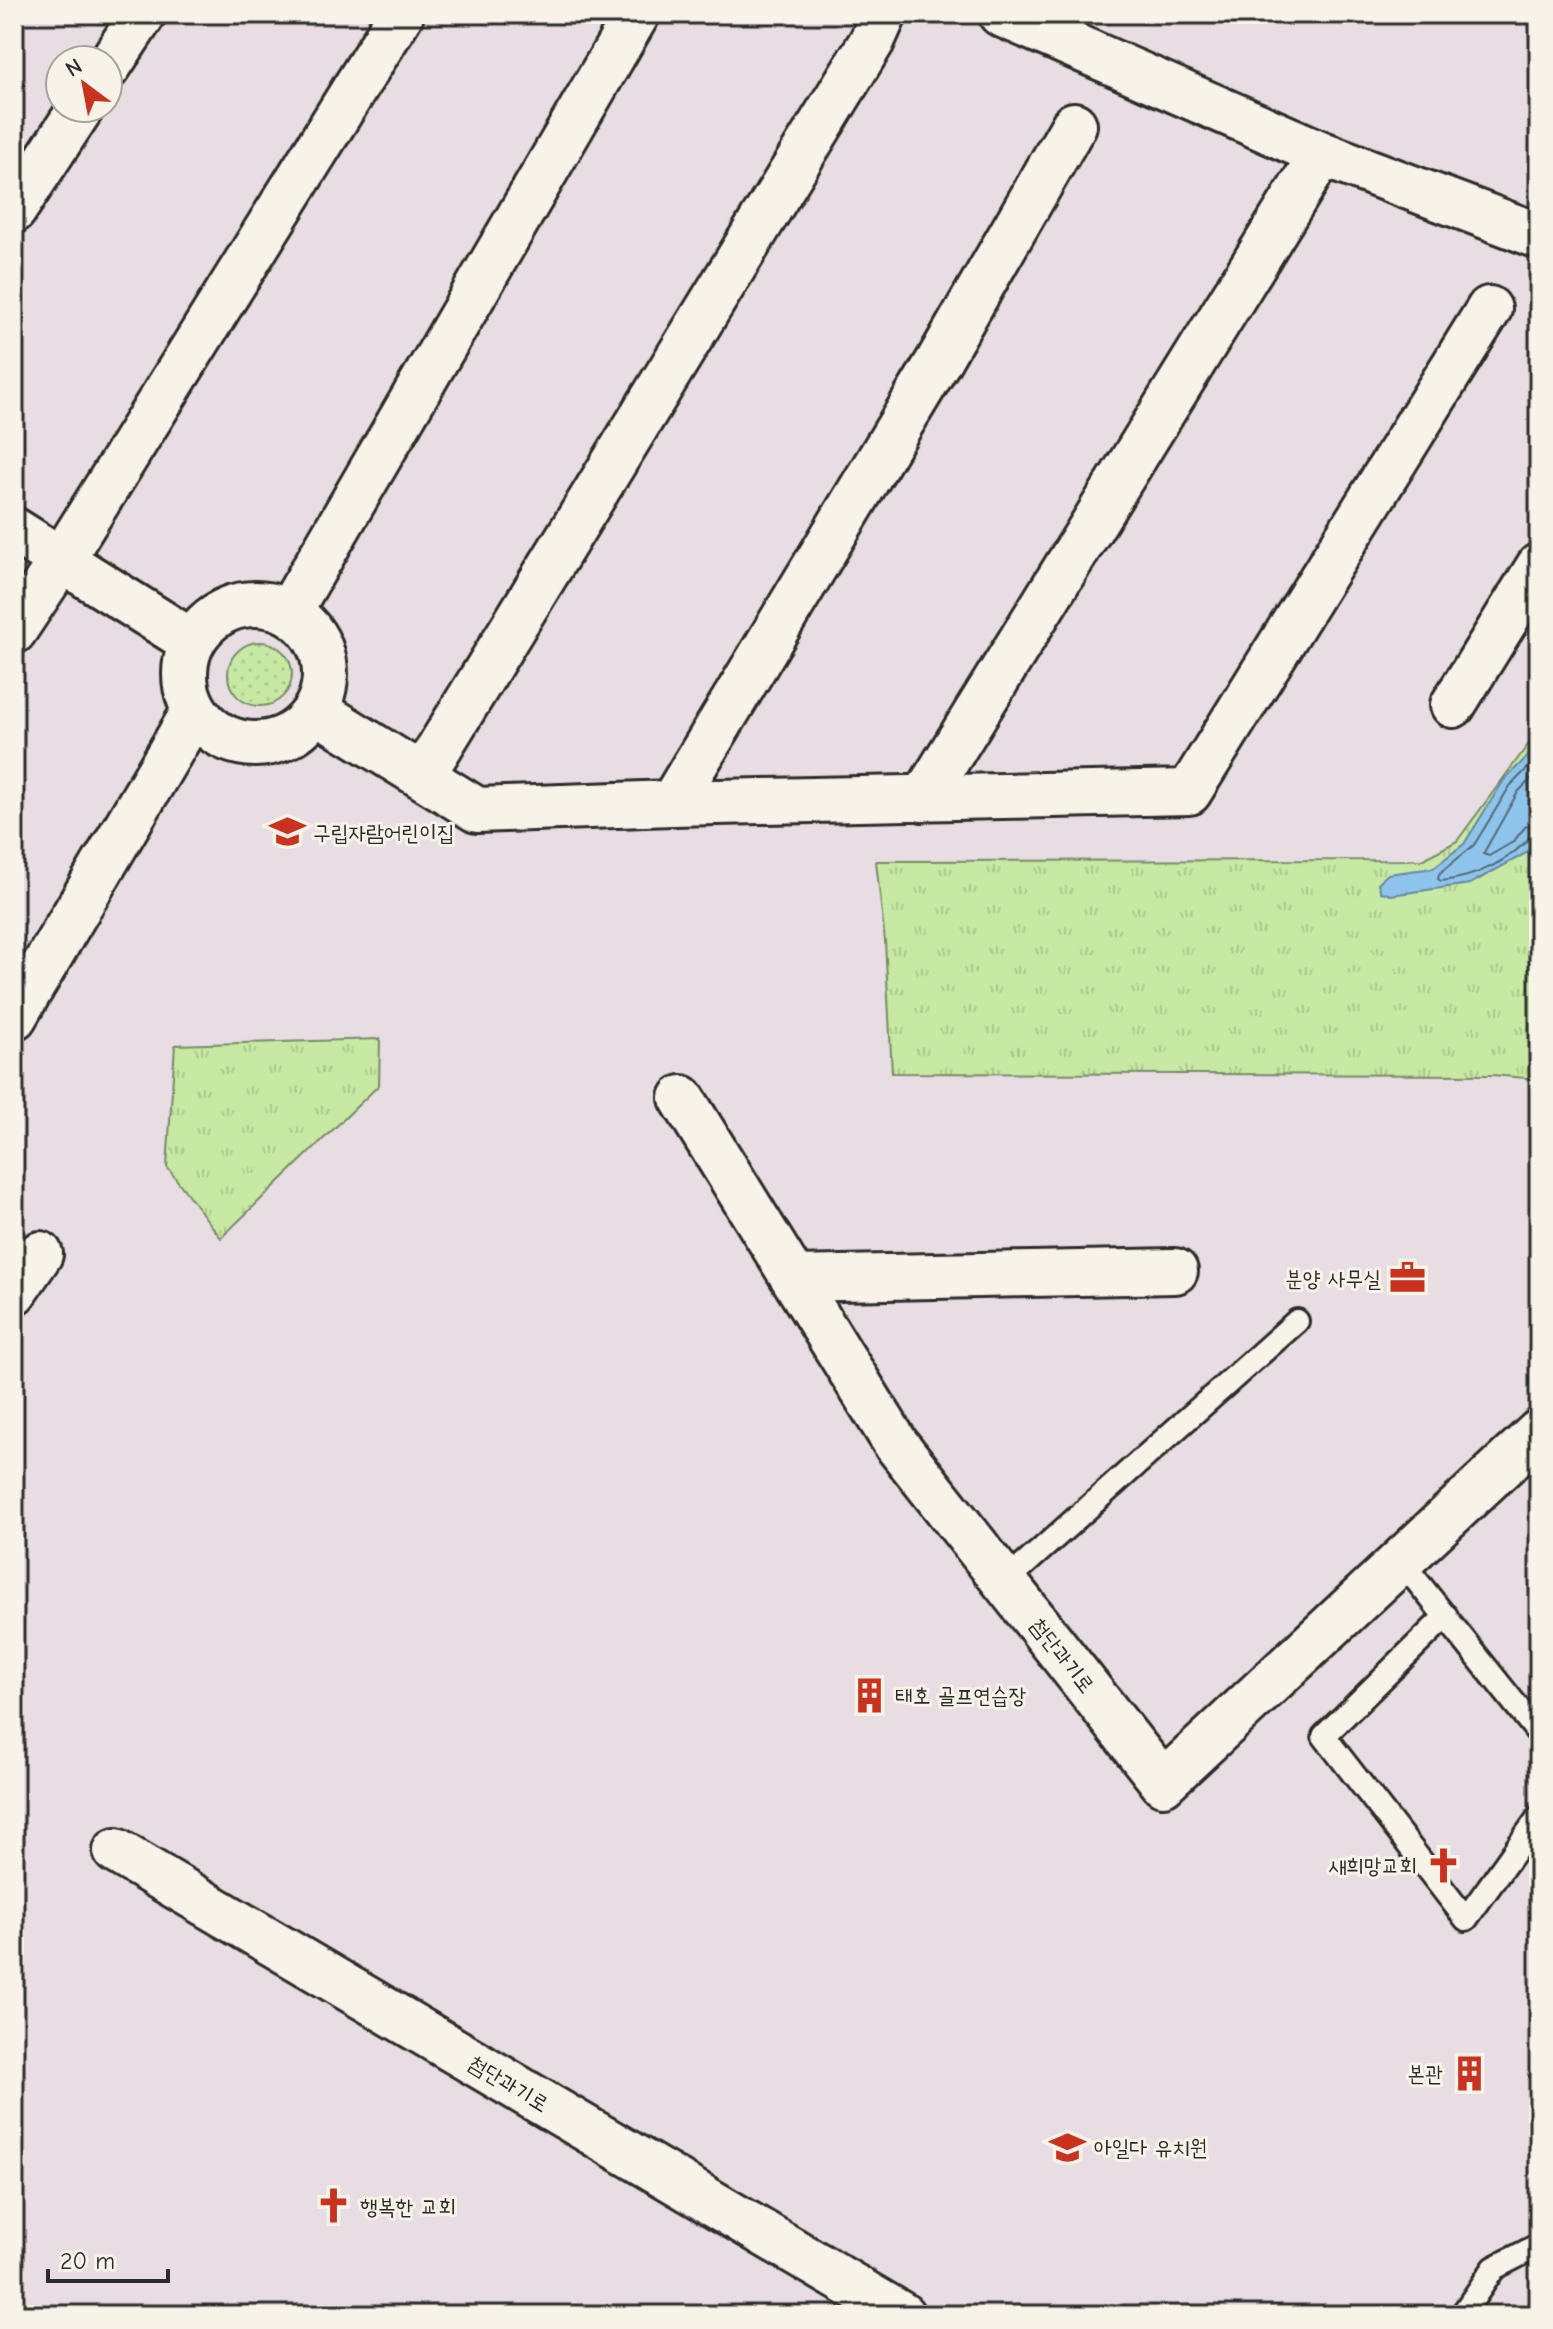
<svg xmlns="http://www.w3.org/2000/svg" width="1553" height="2329" font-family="'Comic Neue','Poor Story',sans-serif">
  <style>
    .grass { fill: url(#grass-tufts); stroke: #798a67; stroke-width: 2 }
    .garden { fill: url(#garden-dots); stroke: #798a67; stroke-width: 2 }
    .water { fill: #8ec4ec; stroke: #66879f; stroke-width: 2 }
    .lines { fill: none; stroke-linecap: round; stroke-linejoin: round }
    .shore { stroke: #536878; stroke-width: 2 }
    .lane-casing { stroke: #2b2b2b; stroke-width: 28 }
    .street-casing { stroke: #2b2b2b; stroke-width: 50 }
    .lane { stroke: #f7f3e8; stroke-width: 22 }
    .street { stroke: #f7f3e8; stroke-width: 44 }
    .labels { text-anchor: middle; stroke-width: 6; stroke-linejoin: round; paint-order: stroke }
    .poi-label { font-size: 22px; fill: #2b2b2b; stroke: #f7f3e8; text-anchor: start }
    .street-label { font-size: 22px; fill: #2b2b2b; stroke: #f7f3e8 }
  </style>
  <defs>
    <pattern id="grass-tufts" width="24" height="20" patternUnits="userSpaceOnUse" patternTransform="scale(2)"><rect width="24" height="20" fill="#c7e9a3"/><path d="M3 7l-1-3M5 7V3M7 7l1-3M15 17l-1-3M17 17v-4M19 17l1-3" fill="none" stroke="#abc88c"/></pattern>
    <pattern id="garden-dots" width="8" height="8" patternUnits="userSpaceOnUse" patternTransform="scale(2)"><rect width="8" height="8" fill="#c7e9a3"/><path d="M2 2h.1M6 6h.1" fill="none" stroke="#abc88c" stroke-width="1.8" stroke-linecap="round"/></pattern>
  </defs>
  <rect width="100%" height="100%" fill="#e7dde3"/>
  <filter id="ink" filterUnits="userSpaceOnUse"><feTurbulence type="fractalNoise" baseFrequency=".0125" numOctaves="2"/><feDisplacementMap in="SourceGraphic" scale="16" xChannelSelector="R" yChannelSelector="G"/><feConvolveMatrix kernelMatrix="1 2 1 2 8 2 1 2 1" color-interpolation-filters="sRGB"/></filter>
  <g filter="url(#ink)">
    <!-- grass -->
    <path class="grass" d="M1539 730V1079L1492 1075 892 1073 885 941 876 861 1422 860 1457 841Z
      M380 1039 379 1085 221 1238 167 1167 175 1045Z"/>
    <!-- garden -->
    <path class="garden" d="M228 674a32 32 0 1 1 64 0a32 32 0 1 1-64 0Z"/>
    <!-- water -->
    <path class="water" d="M1539 745C1539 773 1546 829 1530 851L1470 884 1391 895 1381 892 1378 883 1388 874 1433 868 1464 844 1504 780Z"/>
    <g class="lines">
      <!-- shore -->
      <path class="shore" d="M1539 757 1510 786 1474 845 1439 874 1438 879 1441 881C1475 878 1510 861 1532 835L1539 833
        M1539 771 1518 792 1483 854 1489 856 1513 842 1526 826 1539 823"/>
      <defs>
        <path id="lane" d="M1401 1561 1539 1734
          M1005 1582 1297 1321
          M1446 1616 1324 1736 1466 1919 1539 1817
          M1462 2315 1494 2268 1539 2245"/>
        <path id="street" d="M1001 14 1322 154 1539 236
          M108 67 143 14
          M14 210 81 108
          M14 530 192 642
          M185 674a70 70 0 1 1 140 0a70 70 0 1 1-140 0Z
          M289 612 637 14
          M14 631 62 559 401 14
          M1453 705 1539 566
          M315 710 477 810 672 803 1189 792 1489 309
          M422 776 872 41 884 14
          M923 799 1322 154
          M672 803 938 362 1074 125
          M14 1017 195 710
          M682 1098 896 1444 1163 1783 1539 1432
          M794 1279 1175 1271
          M14 1292 40 1254
          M116 1851 902 2315"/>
      </defs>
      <!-- lane casing -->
      <use href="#lane" class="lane-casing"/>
      <!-- street casing -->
      <use href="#street" class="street-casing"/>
      <!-- lane -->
      <use href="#lane" class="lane"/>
      <!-- street -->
      <use href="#street" class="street"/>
    </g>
  </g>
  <!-- icons -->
  <defs>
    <symbol id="school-bare" viewBox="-9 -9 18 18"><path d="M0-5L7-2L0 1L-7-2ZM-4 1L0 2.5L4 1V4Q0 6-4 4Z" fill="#c8321e" stroke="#f7f3e8" stroke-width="2.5" paint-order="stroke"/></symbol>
    <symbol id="office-bare" viewBox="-9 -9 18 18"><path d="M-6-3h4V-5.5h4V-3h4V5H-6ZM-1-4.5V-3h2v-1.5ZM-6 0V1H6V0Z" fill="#c8321e" stroke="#f7f3e8" stroke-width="2.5" paint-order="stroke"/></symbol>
    <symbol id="building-bare" viewBox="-9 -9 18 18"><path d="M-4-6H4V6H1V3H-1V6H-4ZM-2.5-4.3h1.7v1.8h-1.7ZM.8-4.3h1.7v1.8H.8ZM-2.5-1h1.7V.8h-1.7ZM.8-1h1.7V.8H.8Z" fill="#c8321e" stroke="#f7f3e8" stroke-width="2.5" paint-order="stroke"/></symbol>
    <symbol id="church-bare" viewBox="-9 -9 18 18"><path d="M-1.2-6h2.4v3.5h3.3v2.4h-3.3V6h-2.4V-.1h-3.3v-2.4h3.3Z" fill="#c8321e" stroke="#f7f3e8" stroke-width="2.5" paint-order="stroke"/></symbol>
  </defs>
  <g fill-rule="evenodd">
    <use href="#school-bare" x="262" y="806" width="51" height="51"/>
    <use href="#office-bare" x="1382" y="1252" width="51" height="51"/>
    <use href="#building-bare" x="844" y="1670" width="51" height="51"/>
    <use href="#church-bare" x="1418" y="1840" width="51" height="51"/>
    <use href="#building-bare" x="1444" y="2048" width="51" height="51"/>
    <use href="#school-bare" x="1042" y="2122" width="51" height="51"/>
    <use href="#church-bare" x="308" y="2180" width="51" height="51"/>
  </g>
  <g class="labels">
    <!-- poi labels -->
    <g class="poi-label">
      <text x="313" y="840">구립자람어린이집</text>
      <text x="1381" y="1286" text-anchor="end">분양 사무실</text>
      <text x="895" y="1703">태호 골프연습장</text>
      <text x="1417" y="1873" text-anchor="end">새희망교회</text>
      <text x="1443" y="2081" text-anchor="end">본관</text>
      <text x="1094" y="2155">아일다 유치원</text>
      <text x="360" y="2214">행복한 교회</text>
    </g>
    <!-- street labels -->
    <g class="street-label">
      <text transform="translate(1063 1655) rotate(52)" y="8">첨단과기로</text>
      <text transform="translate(509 2083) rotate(31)" y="8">첨단과기로</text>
    </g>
  </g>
  <!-- margin -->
  <rect width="1553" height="2329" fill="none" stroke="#f7f3e8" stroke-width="48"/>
  <rect x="24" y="24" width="1505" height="2281" fill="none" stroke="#2b2b2b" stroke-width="3" filter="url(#ink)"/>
  <!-- north arrow -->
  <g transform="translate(84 84) rotate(328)"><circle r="38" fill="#f7f3e8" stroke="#a5a39c" stroke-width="2"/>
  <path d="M0-6L14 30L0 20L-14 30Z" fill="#c8321e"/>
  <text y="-12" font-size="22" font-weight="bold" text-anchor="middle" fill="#2b2b2b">N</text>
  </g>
  <!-- scale -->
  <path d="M48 2269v12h120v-12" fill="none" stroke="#2b2b2b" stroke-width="4"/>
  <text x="60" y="2269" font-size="24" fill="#2b2b2b" stroke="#f7f3e8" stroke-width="6" paint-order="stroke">20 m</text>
</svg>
